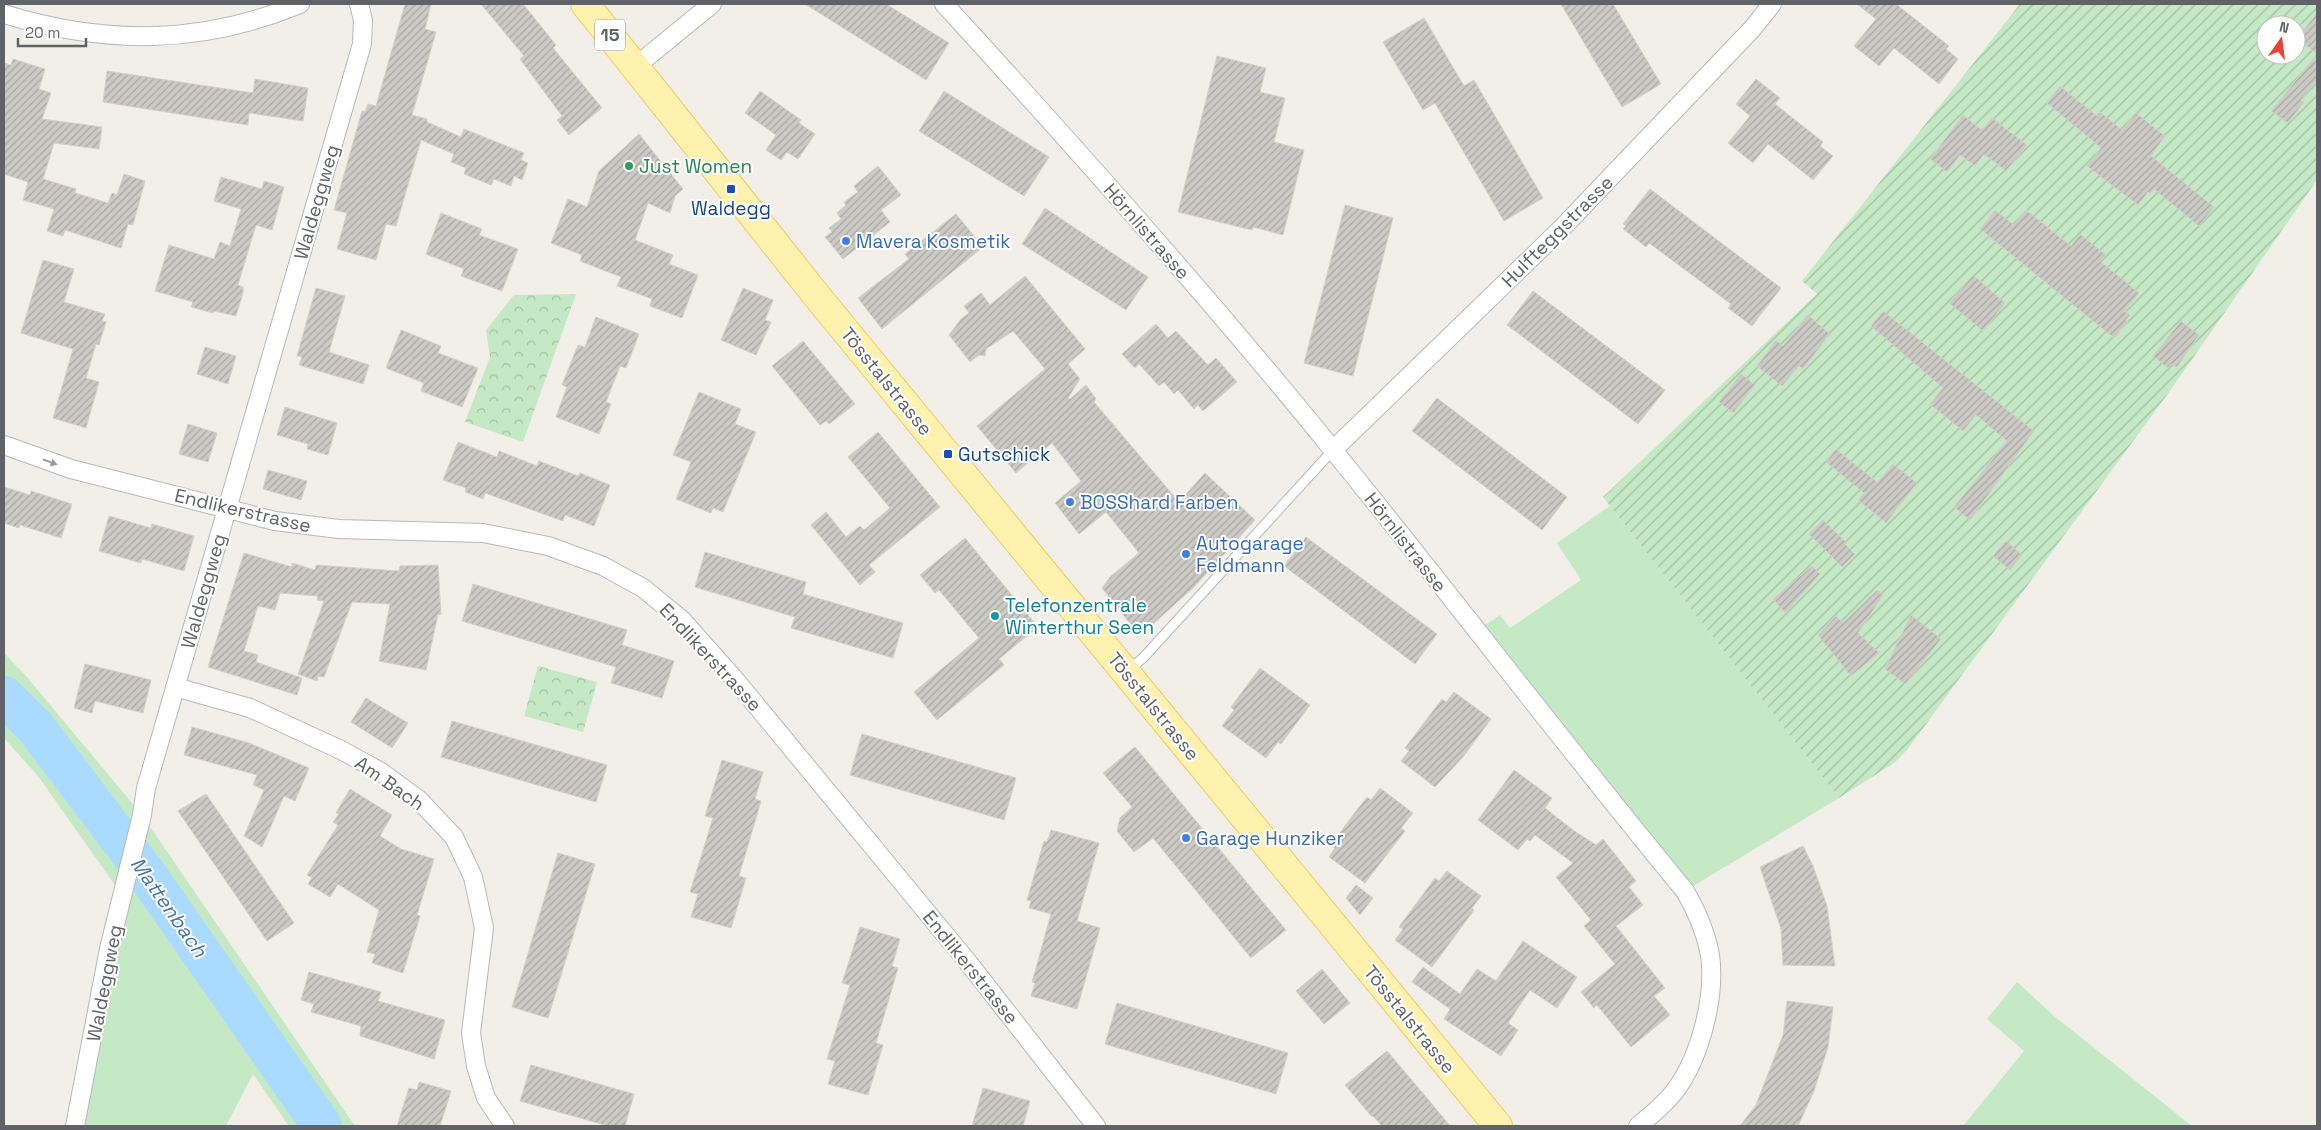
<svg xmlns="http://www.w3.org/2000/svg" width="2321" height="1130" font-family="'Space Grotesk',sans-serif">
  <style>
    .grass { fill: #c5e8c5 }
    .park { fill: url(#park-crowns) }
    .garden { fill: url(#garden-furrows); fill-rule: evenodd }
    .lines { fill: none; stroke-linecap: round; stroke-linejoin: round }
    .river { stroke: #aadaff; stroke-width: 40 }
    .building { fill: url(#building-hatch); stroke: #d6d1c6 }
    .lane-casing { stroke: #b5b8bc; stroke-width: 11 }
    .street-casing { stroke: #b5b8bc; stroke-width: 20 }
    .primary-casing { stroke: #f2c960; stroke-width: 30 }
    .lane { stroke: #fff; stroke-width: 9 }
    .street { stroke: #fff; stroke-width: 18 }
    .primary { stroke: #fff2af; stroke-width: 28 }
    .oneway { fill: #979a9d }
    .leisure-dot { fill: #2e9e5b; stroke: #fff; stroke-width: 2 }
    .transit-dot { fill: #1a4fb4; stroke: #fff; stroke-width: 2 }
    .shop-dot { fill: #3f7fe0; stroke: #fff; stroke-width: 2 }
    .culture-dot { fill: #0f9aa8; stroke: #fff; stroke-width: 2 }
    .labels { text-anchor: middle; stroke-width: 4; stroke-linejoin: round; paint-order: stroke }
    .shield { fill: #fff; stroke: #8f9295; stroke-width: 1 }
    .shield-label { font-size: 18px; font-weight: bold; fill: #5f6368 }
    .leisure-label { font-size: 19px; fill: #27864d; stroke: #fff; text-anchor: start }
    .street-label { font-size: 19px; fill: #5f6368; stroke: #fff }
    .transit-label { font-size: 19px; fill: #164399; stroke: #fff }
    .shop-label { font-size: 19px; fill: #366cbe; stroke: #fff; text-anchor: start }
    .culture-label { font-size: 19px; fill: #0d838f; stroke: #fff; text-anchor: start }
    .water-label { font-size: 20px; font-style: italic; fill: #4174aa; stroke: #fff }
  </style>
  <defs>
    <pattern id="park-crowns" width="20" height="18" patternUnits="userSpaceOnUse" patternTransform="scale(1.25)"><rect width="20" height="18" fill="#c5e8c5"/><path d="M2 6a3 3 0 1 1 6 0M12 15a3 3 0 1 1 6 0" fill="none" stroke="#a3c0a4"/></pattern>
    <pattern id="garden-furrows" width="10" height="10" patternUnits="userSpaceOnUse" patternTransform="scale(1.25)"><rect width="10" height="10" fill="#c5e8c5"/><path d="M-1 1l2-2M0 10L10 0M9 11l2-2" fill="none" stroke="#a3c0a4"/></pattern>
    <pattern id="building-hatch" width="6" height="6" patternUnits="userSpaceOnUse" patternTransform="scale(1.25)"><rect width="6" height="6" fill="#cccac5"/><path d="M-1 1l2-2M0 6l6-6M5 7l2-2" fill="none" stroke="#a9a8a4"/></pattern>
  </defs>
  <rect width="100%" height="100%" fill="#f1efe8"/>
  <!-- grass -->
  <path class="grass" d="M1610 506 1839 798 1685 891 1476 631 1500 615 1510 628 1581 580 1557 543Z
    M4 653 26 676 142 815 355 1126H289L253 1074 226 1126H75L122 895 38 776 4 738Z
    M2017 982 2054 1016 2192 1126H1963L2024 1051 1987 1019Z"/>
  <!-- park -->
  <path class="park" d="M576 294 523 442 465 422 490 357 486 330 514 295Z
    M538 666 597 682 583 732 524 716Z"/>
  <!-- garden -->
  <path class="garden" d="M2020 4H2317V180L2172 388 1907 750 1894 763 1839 798 1603 497 1817 294 1802 281ZM2266 25H2296V55H2266Z"/>
  <g class="lines">
    <!-- river -->
    <path class="river" d="M4 696 36 728 145 872 322 1126"/>
  </g>
  <!-- building -->
  <path class="building" d="M405 4H431L425 29 436 32 412 115 427 119V122L461 137 464 129 524 153 521 160 528 163 522 180 514 176 511 186 494 179 491 185 464 174 466 168 451 162 454 154 421 140 396 226 386 224 376 260 337 249 347 213 334 210 362 111 365 112 368 104 376 106Z
    M481 4H523L556 45 553 48 602 108 569 135 557 120 562 116 520 59 524 56Z
    M805 4H886L949 43 926 80Z
    M1561 4H1613L1661 84 1622 107Z
    M1857 4H1896L1949 46 1946 49 1958 59 1939 84 1894 48 1879 66 1854 46 1876 19Z
    M2317 13V80L2301 100 2304 102 2288 123 2271 111 2317 54 2297 38Z
    M1424 18 1464 86 1474 80 1543 198 1504 221 1435 103 1423 110 1383 42Z
    M1217 56 1266 68 1260 92 1285 98 1274 142 1304 150 1283 235 1253 227 1252 230 1178 212Z
    M13 59 45 69 39 89 51 93 42 119 102 127 99 149 54 143 43 179 76 189 75 193 108 203 112 193 117 195 124 174 145 181 133 225 128 224 121 248 65 230 63 236 47 231 54 209 23 200 28 182 4 174V63L11 65Z
    M107 71 253 93 255 79 308 88 303 121 249 113 248 125 103 102Z
    M1756 79 1780 98 1775 104 1823 142 1820 146 1833 156 1813 180 1768 144 1753 163 1728 143 1750 116 1736 104Z
    M2060 86 2097 116 2100 112 2122 130 2136 113 2165 136 2151 156 2214 207 2199 226 2154 189 2150 194 2148 192 2138 205 2087 166 2101 148 2047 103Z
    M760 91 801 120 799 123 815 134 798 159 787 152 781 160 766 150 776 135 745 113Z
    M944 91 1049 157 1024 196 919 131Z
    M1963 115 1982 130 1992 118 2027 145 2006 171 1984 154 1975 166 1960 155 1947 172 1930 159Z
    M639 134 683 189 675 196 670 213 648 203 635 240 673 255 669 264 698 275 682 318 650 306 652 299 617 286 621 277 580 261 582 255 551 243 568 199 587 207 599 171Z
    M878 166 901 195 881 210 890 222 843 259 825 237 832 232 829 228 841 219 837 213 846 205 844 202 858 192 854 186Z
    M221 177 262 189 264 181 284 187 272 230 256 225 238 285 243 287V293L236 316 214 311 213 313 191 307 193 302 155 291 169 245 214 259 220 242 230 246 241 209 214 201Z
    M1650 189 1781 288 1752 326 1728 308 1731 304 1649 243 1646 247 1623 229 1626 226 1623 224Z
    M1345 205 1393 218 1353 376 1304 363Z
    M1045 208 1148 277 1126 310 1022 244Z
    M1995 210 2014 225 2026 210 2071 246 2080 234 2106 255 2100 261 2139 293 2124 311 2130 315 2126 320 2128 322 2114 338 1980 229Z
    M441 213 482 229 479 235 518 249 502 291 461 276 464 269 426 254Z
    M956 214 983 247 882 329 858 298 909 259 905 254Z
    M43 260 74 269 64 302 105 314 102 321 106 322 99 345 96 344 86 378 99 382 86 428 53 418 73 349 21 333Z
    M1973 275 2005 303 1983 331 1949 303Z
    M1025 276 1085 349 1068 364 1080 379 1068 398 1070 399 1086 385 1096 399 1094 402 1179 502 1205 473 1255 520 1194 587 1152 625 1135 630 1102 588 1110 577 1139 553 1106 512 1079 534 1055 503 1081 481 1052 443 1016 473 977 426 1045 369 1013 331 986 349 985 356 979 355 970 362 949 335 961 319 969 313 964 306 981 293 990 305Z
    M316 288 345 296 329 352 369 365 363 384 299 365 302 357 297 356Z
    M743 288 773 300 765 320 771 322 756 355 721 340Z
    M1533 291 1665 390 1638 424 1507 325Z
    M1883 311 2034 431 1970 520 1954 507 2007 441 1976 415 1963 431 1930 404 1943 388 1871 326Z
    M1808 315 1830 334 1803 369 1799 366 1782 386 1757 366 1776 340 1783 346Z
    M596 317 639 334 626 368 620 366 606 402 611 404 599 434 556 417 567 387 562 385 578 345 585 347Z
    M2181 321 2199 335 2177 367 2171 364 2168 368 2153 356Z
    M1156 324 1168 338 1176 331 1208 365 1216 358 1237 382 1203 411 1198 405 1194 409 1178 390 1174 394 1164 382 1159 386 1139 364 1135 368 1122 354Z
    M401 330 441 346 438 353 478 368 462 407 421 391 424 383 386 368Z
    M803 341 855 404 829 424 826 421 820 425 772 366Z
    M205 347 236 356 228 384 197 374Z
    M1741 374 1755 385 1733 413 1719 402Z
    M699 392 741 409 735 424 756 432 723 512 713 508 711 513 676 499 691 462 673 455Z
    M1437 398 1567 497 1542 530 1412 431Z
    M285 407 337 423 328 455 307 449 308 444 277 435Z
    M188 424 217 433 208 462 179 454Z
    M878 432 940 507 869 565 875 572 860 585 811 525 826 512 846 537 860 526 864 530 890 508 848 457Z
    M458 442 497 457 499 451 537 466 539 461 578 476 580 473 610 485 594 526 565 515 563 521 485 493 483 499 465 492 466 488 443 480Z
    M1836 449 1877 482 1893 464 1917 483 1886 523 1858 500 1864 493 1826 462Z
    M268 470 307 481 301 500 263 489Z
    M4 487 30 495 31 491 72 504 61 538 20 525 19 528 4 523Z
    M109 516 151 528 152 524 194 536 184 571 142 559 141 563 99 551Z
    M1823 520 1847 543 1845 544 1855 554 1842 567 1809 534Z
    M1306 537 1437 634 1415 664 1284 566Z
    M965 538 1038 627 999 659 1004 665 937 720 914 692 979 638 939 590 935 593 920 575Z
    M2006 541 2022 555 2010 570 1993 556Z
    M705 552 806 582 803 594 903 623 893 658 791 628 795 617 695 587Z
    M244 553 292 567V563L315 570 316 565 399 571 400 566 438 565 441 615 438 614 426 670 379 661 390 604 352 602 324 677 318 676 317 681 298 674 324 601 317 600 318 596 280 593 275 610 258 606 244 651 258 655 256 662 302 678 297 695 208 667Z
    M1812 566 1820 574 1785 613 1773 599Z
    M473 584 627 630 622 645 674 661 662 698 611 683 616 667 462 621Z
    M1877 590 1883 595 1858 633 1879 653 1851 676 1818 635 1836 616 1843 623Z
    M1911 615 1941 639 1905 684 1885 669Z
    M85 664 151 680 143 713 95 701 92 713 74 708Z
    M1260 668 1310 705 1281 744 1278 742 1266 758 1222 726 1234 710 1231 707Z
    M1454 692 1491 719 1463 757 1435 787 1401 761 1409 751 1405 748 1423 724 1442 699 1446 702Z
    M366 698 408 723 392 748 351 722Z
    M452 721 607 765 596 802 441 757Z
    M192 727 249 743 309 768 295 801 284 796 262 847 244 836 264 790 253 785 257 775 184 755Z
    M862 734 1016 778 1004 820 850 775Z
    M1135 747 1286 930 1251 958 1153 838 1134 852 1117 831 1120 818 1132 807 1103 773Z
    M722 760 763 772 755 799 761 801 739 876 746 878 731 928 691 917 698 894 690 892 713 818 705 816Z
    M1514 770 1552 798 1545 808 1573 830 1596 845 1603 839 1636 881 1629 887 1643 905 1616 926 1665 988 1654 996 1670 1015 1631 1047 1597 1005 1594 1008 1581 992 1615 964 1584 926 1591 920 1556 877 1573 863 1535 835 1530 841 1527 839 1518 850 1478 820Z
    M1380 788 1413 813 1401 828 1405 831 1365 883 1329 857 1335 848 1331 845 1353 815 1367 797 1371 800Z
    M350 789 392 815 380 836 401 849 434 859 417 915 420 916 403 973 372 963 375 954 367 952 379 910 338 884 330 897 308 884 312 878 307 875 338 825 333 822 339 814 336 813Z
    M206 794 294 923 267 941 178 811Z
    M1051 830 1099 843 1077 921 1100 928 1077 1009 1031 996 1035 983 1032 982 1051 914 1029 908 1031 901 1027 900 1044 841 1047 842Z
    M1803 846 1813 866 1827 906 1835 966 1783 965 1781 929 1760 867Z
    M558 853 595 864 548 1018 512 1007Z
    M1447 871 1481 896 1472 908 1474 910 1432 967 1395 940 1403 929 1399 927 1435 878 1439 881Z
    M1356 885 1373 898 1360 915 1346 898Z
    M860 927 900 939 892 966 898 968 876 1043 883 1045 868 1095 828 1084 835 1061 827 1059 850 985 842 983Z
    M1523 941 1577 977 1557 1008 1530 990 1508 1023 1518 1030 1501 1056 1444 1019 1450 1009 1412 982 1423 967 1460 994 1477 969 1496 981Z
    M1322 969 1350 1003 1324 1024 1296 991Z
    M309 972 381 992 378 1001 445 1020 434 1059 360 1036 361 1026 311 1012 314 1004 301 1000Z
    M1787 1001 1833 1007 1828 1047 1814 1091 1798 1126H1740L1756 1105 1783 1035Z
    M1117 1003 1288 1053 1276 1094 1105 1044Z
    M1387 1051 1432 1104 1450 1126H1382L1373 1116 1372 1117 1345 1085Z
    M531 1065 634 1094 625 1126H608L520 1101Z
    M419 1082 451 1091 440 1126H397L409 1088 417 1090Z
    M983 1088 1030 1101 1023 1126H972Z"/>
  <g class="lines">
    <defs>
      <path id="lane" d="M1128 670 1143 658 1333 450"/>
      <path id="street" d="M944 4C1077 149 1209 297 1333 450 1452 596 1565 746 1685 891 1696 910 1706 933 1710 955 1716 998 1699 1065 1669 1098 1659 1109 1649 1117 1638 1126
        M4 14C105 45 201 45 300 4
        M636 66 712 4
        M4 445 71 469 275 521 339 529 483 533 548 546 603 566 643 588 682 620 737 682 967 961 1096 1126
        M1333 450 1561 229 1752 29 1772 4
        M175 687 250 708 341 750 381 772 418 799 454 837 473 877 484 928 471 1033 476 1066 486 1098 505 1126
        M75 1126 109 949 142 815 146 788 362 44 363 20 359 4"/>
      <path id="primary" d="M585 4 816 295 1498 1126"/>
    </defs>
    <!-- lane casing -->
    <use href="#lane" class="lane-casing"/>
    <!-- street casing -->
    <use href="#street" class="street-casing"/>
    <!-- primary casing -->
    <use href="#primary" class="primary-casing"/>
    <!-- lane -->
    <use href="#lane" class="lane"/>
    <!-- street -->
    <use href="#street" class="street"/>
    <!-- primary -->
    <use href="#primary" class="primary"/>
  </g>
  <!-- one-way arrows -->
  <defs><path id="oneway-solid" d="M-6-.8H1V-3.2L6.5 0L1 3.2V.8H-6Z" transform="scale(1.25)"/></defs>
  <use class="oneway" href="#oneway-solid" transform="translate(50 462) rotate(19)"/>
  <!-- markers -->
  <circle class="leisure-dot" cx="629" cy="166" r="5"/>
  <g class="transit-dot">
    <rect x="726" y="184" width="10" height="10" rx="2.5"/>
    <rect x="943" y="449" width="10" height="10" rx="2.5"/>
  </g>
  <g class="shop-dot">
    <circle cx="846" cy="241" r="5"/>
    <circle cx="1070" cy="502" r="5"/>
    <circle cx="1186" cy="554" r="5"/>
    <circle cx="1186" cy="838" r="5"/>
  </g>
  <circle class="culture-dot" cx="995" cy="616" r="5"/>
  <g class="labels">
    <!-- shield labels -->
    <rect class="shield" x="595" y="19.5" width="30" height="31" rx="4"/>
    <g class="shield-label">
      <text x="610" y="41">15</text>
    </g>
    <!-- leisure labels -->
    <g class="leisure-label">
      <text x="639" y="173">Just Women</text>
    </g>
    <!-- street labels -->
    <g class="street-label">
      <text transform="translate(316 202) rotate(-74)" y="7">Waldeggweg</text>
      <text transform="translate(1147 231) rotate(49)" y="7">Hörnlistrasse</text>
      <text transform="translate(1557 231) rotate(-45)" y="7">Hulfteggstrasse</text>
      <text transform="translate(887 381) rotate(51)" y="7">Tösstalstrasse</text>
      <text transform="translate(243 510) rotate(13)" y="7">Endlikerstrasse</text>
      <text transform="translate(1406 542) rotate(52)" y="7">Hörnlistrasse</text>
      <text transform="translate(203 591) rotate(-74)" y="7">Waldeggweg</text>
      <text transform="translate(711 657) rotate(47)" y="7">Endlikerstrasse</text>
      <text transform="translate(1154 706) rotate(51)" y="7">Tösstalstrasse</text>
      <text transform="translate(390 783) rotate(35)" y="7">Am Bach</text>
      <text transform="translate(971 967) rotate(51)" y="7">Endlikerstrasse</text>
      <text transform="translate(104 983) rotate(-79)" y="7">Waldeggweg</text>
      <text transform="translate(1410 1019) rotate(51)" y="7">Tösstalstrasse</text>
    </g>
    <!-- transit labels -->
    <g class="transit-label">
      <text x="731" y="215">Waldegg</text>
      <text x="958" y="461" text-anchor="start">Gutschick</text>
    </g>
    <!-- shop labels -->
    <g class="shop-label">
      <text x="856" y="248">Mavera Kosmetik</text>
      <text x="1080" y="509">BOSShard Farben</text>
      <text x="1196" y="550">Autogarage<tspan x="1196" dy="22">Feldmann</tspan></text>
      <text x="1196" y="845">Garage Hunziker</text>
    </g>
    <!-- culture labels -->
    <g class="culture-label">
      <text x="1005" y="612">Telefonzentrale<tspan x="1005" dy="22">Winterthur Seen</tspan></text>
    </g>
    <!-- water labels -->
    <g class="water-label">
      <text transform="translate(169 907) rotate(55)" y="7">Mattenbach</text>
    </g>
  </g>
  <!-- border -->
  <rect width="2321" height="1130" fill="none" stroke="#5f6368" stroke-width="10"/>
  <!-- north arrow -->
  <g transform="translate(2281 40) rotate(14)"><circle r="24" fill="#ffffff" stroke="#bfc1c3"/>
  <path d="M0-4L9 19L0 12L-9 19Z" fill="#ea4335"/>
  <text y="-8" font-size="14" font-weight="bold" text-anchor="middle" fill="#5f6368">N</text>
  </g>
  <!-- scale -->
  <path d="M18 38v8h68v-8" fill="none" stroke="#5f6368" stroke-width="2.5"/>
  <text x="25" y="38" font-size="15" fill="#5f6368" stroke="#ffffff" stroke-width="4" paint-order="stroke">20 m</text>
</svg>
